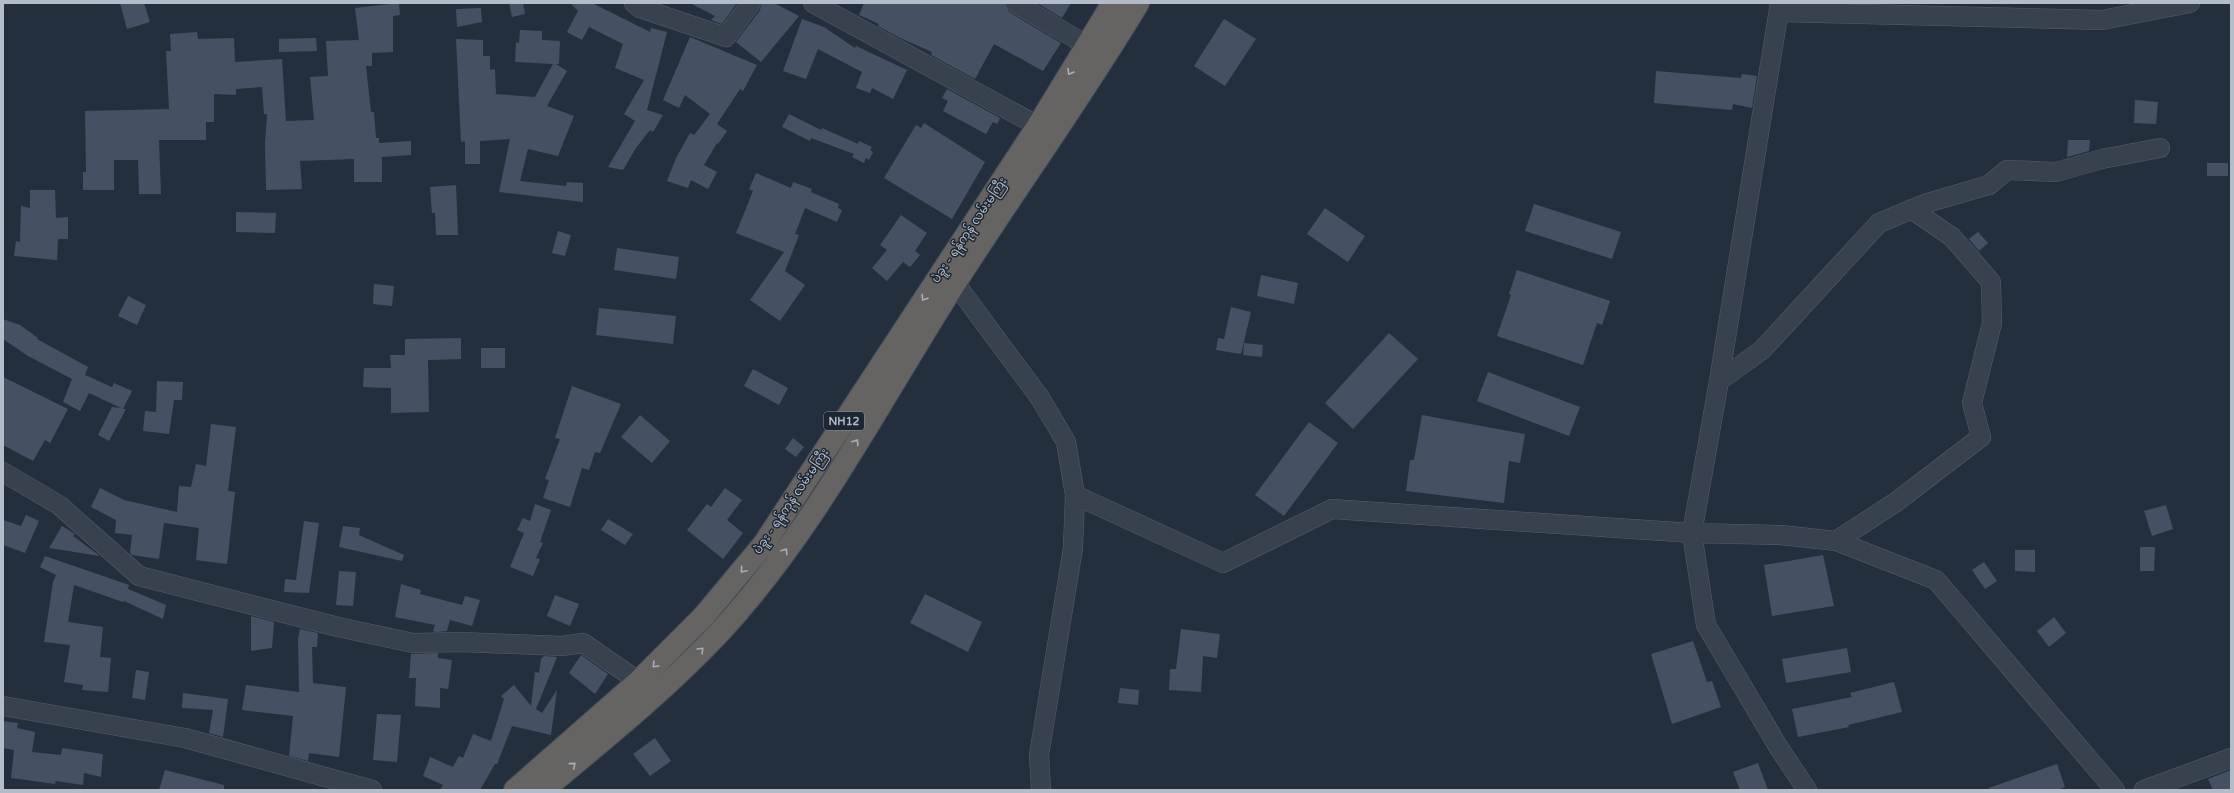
<svg xmlns="http://www.w3.org/2000/svg" width="2234" height="793" font-family="'Varela Round','Noto Sans Myanmar',sans-serif">
  <style>
    .building { fill: #455162 }
    .lines { fill: none; stroke-linecap: round; stroke-linejoin: round }
    .minor-casing { stroke: #565f6c; stroke-width: 20 }
    .trunk-casing { stroke: #434c59; stroke-width: 24 }
    .minor { stroke: #38414e; stroke-width: 19 }
    .trunk { stroke: #656462; stroke-width: 22 }
    .oneway { stroke: #a8afba }
    .labels { text-anchor: middle; stroke-width: 3; stroke-linejoin: round; paint-order: stroke }
    .shield { fill: #1d2633; stroke: #878f9c; stroke-width: 1 }
    .shield-label { font-size: 11px; font-weight: bold; fill: #b4bcc9 }
    .street-label { font-size: 12px; fill: #b4bcc9; stroke: #1d2633 }
  </style>
  <rect width="100%" height="100%" fill="#242f3e"/>
  <!-- building -->
  <path class="building" d="M120 3H144L150 22 127 29Z
    M399 3 400 15 393 16V52L372 53V66H366L371 112H374L376 138H379V143L411 141V155L382 157V182H354V159L300 161 302 189 266 190 265 144 267 114H264L262 87 236 89V95L214 94V122H206V140H159L161 194H139L138 160H114V190H83V172H86L85 111 169 109 166 51H171L170 34 197 32 198 39 234 38 235 62 282 59 286 121 314 120 310 77 328 76 326 41 359 40 355 8Z
    M509 3H523L525 14 512 17Z
    M570 3H592L650 32 651 28 667 32 647 110 663 115 653 132 650 130 636 148 623 170 608 167 635 121 624 114 644 80 615 68 623 44 589 27 582 40 567 32 578 11Z
    M690 3H737L722 24 711 20 715 16Z
    M762 3H774L799 16 761 62 736 42 760 10Z
    M864 3H1004L1009 12 1061 43 1043 71 994 44 975 79 931 55 932 52 900 38 878 26 879 24 859 15Z
    M1037 3H1071L1062 18Z
    M481 8 482 22 457 27 456 9Z
    M802 19 824 27 855 48 856 46 907 70 893 99 872 88 870 93 856 88 862 72 818 49 806 79 783 71Z
    M1224 19 1256 39 1225 86 1194 66Z
    M520 30 542 31V40L560 41 559 64H556L567 71 547 106 574 116 558 156 528 149 520 181 566 186 567 182 583 183V202L499 192 510 139 480 141V164H465V141L461 142 456 39 483 40V56H490V70L495 69 496 94 535 97 553 64 515 62 516 42 519 43Z
    M690 37 757 65 743 91 740 89 717 124 727 131 718 144 717 143 704 165 717 172 708 189 691 180 688 188 667 181 676 158 690 133 694 135 710 114 685 95 679 108 663 100Z
    M316 38 317 51 279 52V39Z
    M1656 71 1741 78 1742 74 1757 76 1752 108 1733 104 1732 110 1654 103Z
    M947 89 1000 118 997 124 993 122 986 134 943 111 948 101 942 98Z
    M2135 100 2158 102 2156 124 2134 123Z
    M789 114 821 130 822 128 858 144 859 141 872 147 870 150 873 152 869 160 866 158 864 163 852 157 854 154 811 138 810 141 782 127Z
    M924 123 985 162 952 219 884 178 916 125 921 128Z
    M2068 140H2090L2089 151 2067 157Z
    M2207 163H2228V176H2207Z
    M756 173 791 188 793 182 812 189 811 192 839 204 838 208 842 210 837 222 805 208 795 234 799 235 785 271 805 285 780 321 750 300 784 252 736 233 753 191 749 189Z
    M456 185 458 235H436L435 213H432L430 187Z
    M30 190H55L56 218 68 217V239H58L57 260 14 256 16 241 20 242 21 206 30 208Z
    M1534 204 1621 232 1612 259 1525 231Z
    M1325 208 1365 236 1348 262 1307 234Z
    M236 212 276 213 275 233 236 232Z
    M901 215 927 233 915 251 920 255 910 267 903 262 887 281 872 268 887 250 880 245Z
    M558 231 571 235 565 256 552 253Z
    M1978 232 1988 243 1979 251 1969 239Z
    M617 248 679 257 676 279 614 270Z
    M1517 270 1610 301 1602 325 1597 323 1583 365 1497 336 1511 295 1509 294Z
    M1261 275 1298 283 1294 304 1257 296Z
    M374 284 394 286 392 306 373 304Z
    M128 296 146 305 137 325 118 316Z
    M1231 307 1251 312 1241 354 1216 350 1218 338 1224 339Z
    M599 308 676 316 673 344 596 335Z
    M3 319 20 325 38 338 37 339 88 367 85 375 112 387 114 383 132 391 123 409H126L109 441 98 435 112 407 121 408 89 393 80 411 63 402 72 379 28 356 3 339Z
    M1389 333 1418 359 1353 429 1325 403Z
    M461 338V359L428 360 429 412 391 413V388L363 387 364 368H391L390 355H405V339Z
    M1244 343 1263 345 1262 357 1243 355Z
    M481 348H505V368H481Z
    M753 369 788 388 779 405 744 386Z
    M1488 372 1580 407 1569 436 1477 401Z
    M3 377 68 409 50 443 45 440 33 461 3 445Z
    M157 381 183 382 182 400H174L169 434 143 431 145 411 156 412Z
    M572 386 621 404 600 453 595 452 589 470 582 468 570 507 543 498 549 480 545 479 560 439 555 438Z
    M640 415 670 441 652 463 621 437Z
    M1422 415 1525 434 1520 463 1509 461 1504 503 1406 491 1410 460H1414Z
    M1309 422 1338 443 1284 516 1255 495Z
    M211 424 236 427 228 491 235 492 227 564 196 560 199 528 164 523 159 559 132 555 130 553 132 535 115 533 116 520 91 507 100 488 124 500 177 512 179 486 191 487 196 464 206 466Z
    M793 438 804 447 796 457 785 449Z
    M725 488 742 500 727 520 743 533 723 559 687 530 707 504 711 507Z
    M535 504 551 510 540 542 543 543 536 558 540 559 533 576 510 567 524 533 517 530 523 518 530 521Z
    M2166 505 2173 529 2152 536 2144 511Z
    M26 515 39 521 25 553 3 545V520L21 526Z
    M608 519 633 534 625 545 601 530Z
    M304 521 319 523 309 593 284 592 285 579 296 580Z
    M62 526 75 534 73 536 100 556 49 548Z
    M343 526 360 528 359 535 404 555 402 561 339 547Z
    M2140 547H2155L2154 571H2140Z
    M2015 550H2035V572L2015 571Z
    M1823 555 1834 606 1772 616 1764 565Z
    M45 556 129 585 128 589 166 605 163 619 124 601 123 602 74 585 68 622 103 627 100 657 111 658 108 692 82 690 83 685 64 682 70 645 44 642 53 582 56 575 40 567Z
    M1984 562 1997 581 1985 589 1972 570Z
    M339 571 356 572 353 606 336 605Z
    M401 584 421 590 420 594 462 605 465 596 480 600 472 626 450 620 447 631 436 632 433 631 435 625 395 617Z
    M925 594 982 622 968 652 910 623Z
    M555 595 579 604 570 626 547 616Z
    M251 616 274 622 272 648 251 651Z
    M2054 617 2066 633 2049 647 2037 631Z
    M300 629 318 633 317 647H312L313 683 346 687 339 757 309 753 308 761 289 756 293 716 242 710 246 685 299 692 298 639Z
    M1181 629 1220 634 1217 658 1203 656 1201 692 1169 690 1170 669H1176Z
    M1693 641 1707 682 1712 681 1721 707 1672 724 1651 654Z
    M1847 648 1851 672 1786 683 1782 659Z
    M438 653V658L452 660 448 689 440 688V708L415 706 416 678H409L411 654Z
    M581 655 608 674 595 694 569 673Z
    M544 656 557 657 536 709 542 713 557 690 551 735 512 726 497 764H495L480 790H440L443 785 423 776 430 757 453 767 459 756 463 758 473 734 491 741 504 699 501 696 514 685 531 706 535 672 539 673 541 659Z
    M136 670 149 672 145 700 132 698Z
    M1894 682 1902 712 1848 725 1849 727 1798 737 1792 709 1852 697 1850 693Z
    M1120 688 1139 690 1138 705 1118 703Z
    M183 693 228 699 223 737 209 733 213 710 182 708Z
    M377 714 401 715 397 762 373 760Z
    M3 721 18 723 17 728 35 732 32 752 61 755 62 748 103 754 101 777 84 773 83 785 56 781 55 784 11 778 14 750 3 748Z
    M655 738 671 761 650 776 633 754Z
    M1758 763 1768 790H1740L1733 772Z
    M2057 764 2065 787 2057 790H1989V788Z
    M165 770 224 785V790H159Z
    M2231 770V790H2213L2208 779Z"/>
  <g class="lines">
    <defs>
      <path id="minor" d="M634 3 640 8 726 37 751 3
        M813 3 1038 126
        M1015 3 1100 53
        M1780 3 1719 381 1692 533 1706 625 1779 748 1807 790
        M1779 12 2102 20 2190 3
        M944 276 955 283 1040 398 1066 442 1075 495 1073 548 1039 755 1041 790
        M1719 381 1762 350 1879 223 1927 203 1989 185 2007 170 2056 172 2102 159 2160 148
        M3 472 59 505 139 576 338 627 413 643 461 642 562 646 583 643 651 690
        M1075 495 1223 563 1332 509 1692 533 1781 535 1836 541 1936 580 2115 790
        M1836 541 1896 502 1981 437 1972 403 1992 323 1991 282 1952 237 1911 209
        M3 706 185 738 372 790
        M2144 790 2231 758"/>
      <path id="trunk" d="M515 790 638 682 704 616 764 544 1038 126 1113 3
        M543 790C603 740 664 691 718 634 814 531 880 400 955 283 1015 189 1081 98 1138 3"/>
    </defs>
    <!-- minor casing -->
    <use href="#minor" class="minor-casing"/>
    <!-- trunk casing -->
    <use href="#trunk" class="trunk-casing"/>
    <!-- minor -->
    <use href="#minor" class="minor"/>
    <!-- trunk -->
    <use href="#trunk" class="trunk"/>
  </g>
  <!-- one-way arrows -->
  <defs><path id="oneway-chevron" d="M-2-3.5L2.5 0L-2 3.5" fill="none" stroke-width="1.6" stroke-linecap="round" stroke-linejoin="round"/></defs>
  <g class="oneway">
    <use href="#oneway-chevron" transform="translate(1070 72) rotate(121)"/>
    <use href="#oneway-chevron" transform="translate(924 298) rotate(123)"/>
    <use href="#oneway-chevron" transform="translate(856 442) rotate(-58)"/>
    <use href="#oneway-chevron" transform="translate(785 551) rotate(-56)"/>
    <use href="#oneway-chevron" transform="translate(743 570) rotate(130)"/>
    <use href="#oneway-chevron" transform="translate(701 650) rotate(-45)"/>
    <use href="#oneway-chevron" transform="translate(655 665) rotate(135)"/>
    <use href="#oneway-chevron" transform="translate(573 765) rotate(-40)"/>
  </g>
  <g class="labels">
    <!-- shield labels -->
    <rect class="shield" x="824" y="412" width="40" height="18" rx="3"/>
    <g class="shield-label">
      <text x="844" y="425">NH12</text>
    </g>
    <!-- street labels -->
    <g class="street-label">
      <text transform="translate(969 230) rotate(-56)" y="4">ပဲခူး - ရန်ကုန် လမ်းမကြီး</text>
      <text transform="translate(791 501) rotate(-56)" y="4">ပဲခူး - ရန်ကုန် လမ်းမကြီး</text>
    </g>
  </g>
  <!-- border -->
  <rect width="2234" height="793" fill="none" stroke="#b4bcc9" stroke-width="8"/>
</svg>
